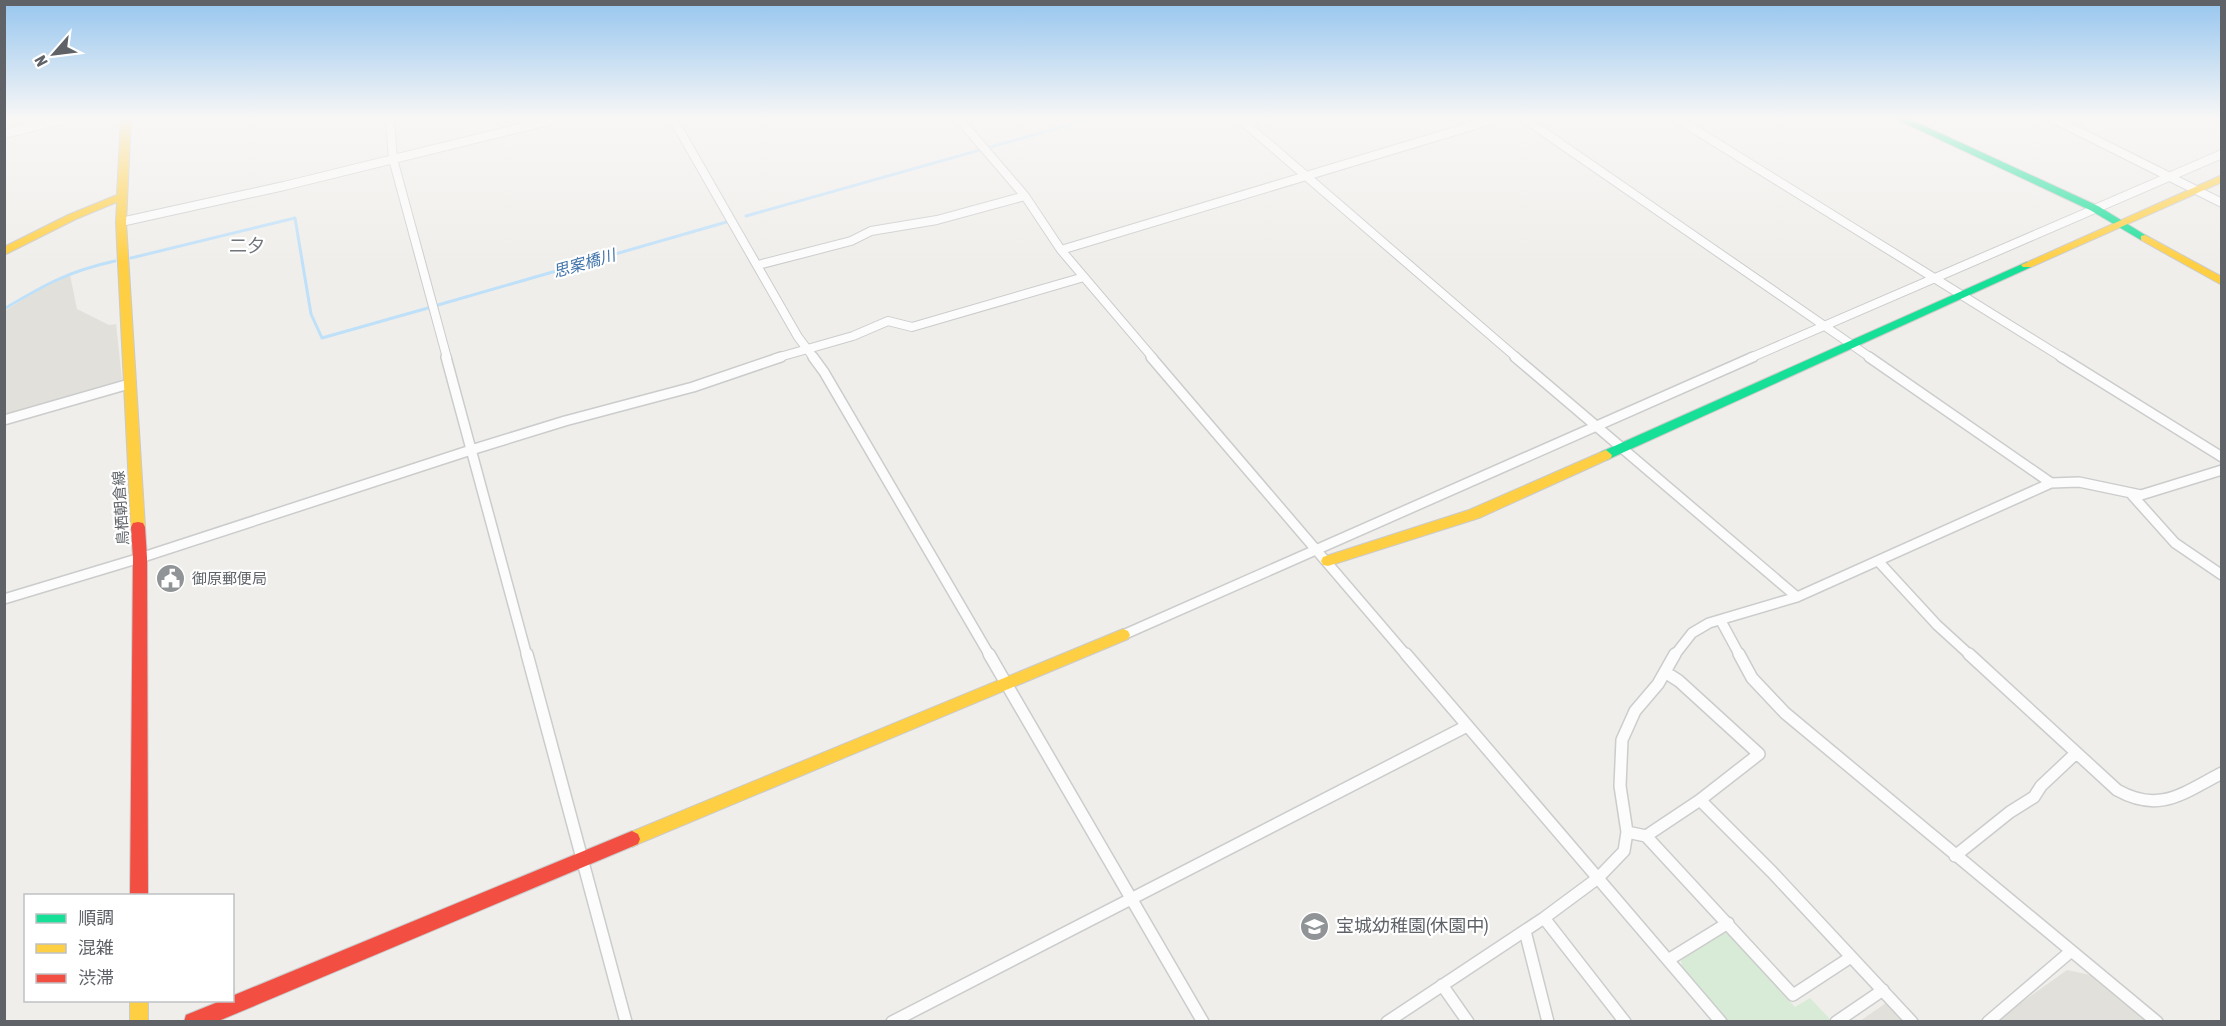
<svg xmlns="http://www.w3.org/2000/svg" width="2226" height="1026" font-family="'Asap Condensed','Noto Sans JP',sans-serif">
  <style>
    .education { fill: #e2e0da }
    .green { fill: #d8ebd6 }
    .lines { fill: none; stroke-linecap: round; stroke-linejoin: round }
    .stream { stroke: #bfe0f9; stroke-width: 3 }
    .street-far2-casing { stroke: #cbcccc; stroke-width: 10 }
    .street-far1-casing { stroke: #cbcccc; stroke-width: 12 }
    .street-casing { stroke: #cbcccc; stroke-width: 14 }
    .fast-casing { stroke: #cacacb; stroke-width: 2 }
    .slow-casing { stroke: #cacacb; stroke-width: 2 }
    .jam-casing { stroke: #cacacb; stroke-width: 2 }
    .street-far2 { stroke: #fdfcfc; stroke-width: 8 }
    .street-far1 { stroke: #fdfcfc; stroke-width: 9 }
    .street { stroke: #fdfcfc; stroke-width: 11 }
    .fast { fill: #16e098; fill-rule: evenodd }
    .slow { fill: #ffcf43; fill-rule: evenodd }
    .jam { fill: #f24e42; fill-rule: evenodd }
    .labels { text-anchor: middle; stroke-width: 4.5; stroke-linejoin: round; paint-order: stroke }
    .street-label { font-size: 15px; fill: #5f6368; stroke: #fff }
    .poi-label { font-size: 15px; fill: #5f6368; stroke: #fff; text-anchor: start }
    .water-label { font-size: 16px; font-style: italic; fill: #4174aa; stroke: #fff }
    .quarter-label { font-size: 18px; fill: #70757a; stroke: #fff }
    .near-poi-label { font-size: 18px; fill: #5f6368; stroke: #fff; text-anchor: start }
  </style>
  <rect width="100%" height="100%" fill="#efeeea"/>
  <!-- education -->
  <path class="education" d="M70 275 77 309 109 325 116 324 122 379 114 385 5 417V311L43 286Z
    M2067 970 2095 976 2151 1022H1994Z
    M1886 1003 1904 1021H1860Z"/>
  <!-- green -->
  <path class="green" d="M1723 933 1729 934 1795 1007 1810 998 1830 1019 1826 1022 1728 1021 1682 969 1681 959Z"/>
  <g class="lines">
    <!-- stream -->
    <path class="stream" d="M746 216 1090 119
      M131 258 295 218 311 314 322 338 428 308
      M438 305 730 221
      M4 309C44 285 69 271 115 261"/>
    <defs>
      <path id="street-far2" d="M390 119 393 159 447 358
        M673 119 798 337 814 358
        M959 119 1025 196 1061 250 1153 358
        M1240 119 1517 358
        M1525 119 1871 358
        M1678 119 2063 358
        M2054 119 2222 203
        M4 134 64 119
        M121 222 284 186 556 119
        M1061 250 1495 119
        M758 265 851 241 871 231 937 220 1025 196
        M776 358 853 336 888 321 912 327 1084 277
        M1750 358 2222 154"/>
      <path id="street-far1" d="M446 357 527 656
        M813 357 824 372 990 656
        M1151 357 1407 656
        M1515 357 1797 597
        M1869 357 2051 483
        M2061 357 2222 457
        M4 420 129 384
        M2132 495 2175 543 2222 575
        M1879 562 1937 625 1971 656
        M4 599 140 558 471 450 565 421 693 387 781 357
        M1721 621 1740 656
        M1123 635 1753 357
        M1674 656 1692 633 1709 623 1797 597 2051 483 2079 482 2141 495 2222 470"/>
      <path id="street" d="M527 654 626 1022
        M989 654 1203 1022
        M1406 654 1721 1022
        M1739 654 1752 678 1785 713 2157 1022
        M1969 654 2117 790C2160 814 2183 793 2222 773
        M1665 672 1679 681 1759 754 1700 800
        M1627 832 1646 836 1700 800 1772 872 1912 1022
        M1646 836 1793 995 1851 957
        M1955 856 2010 812 2034 797 2041 786 2075 754
        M1544 918 1625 1022
        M1525 931 1548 1022
        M1668 960 1728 923
        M1442 985 1468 1022
        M892 1022 1467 726
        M1387 1022 1544 918 1598 878 1624 851 1627 832 1620 786 1622 740 1635 711 1658 684 1675 654
        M1836 1022 1883 990
        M1988 1022 2070 952"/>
      <path id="fast" d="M1896 119H1909L2098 206 2150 238 2149 240H2141L2090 210Z
        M2027 262 2031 263V267L1611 458 1606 460 1600 455 1601 452Z"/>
      <path id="slow" d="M121 119H131L126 222 145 527 143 531H133L131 527 116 222 117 202 76 219 4 255V247L68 215 117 195Z
        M2222 175V182L2031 267H2023L2021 265Z
        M2145 235 2222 277V285L2141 240V236Z
        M1606 450 1612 455 1611 458 1479 518 1328 566 1323 565 1321 561 1323 557 1469 510Z
        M1123 629 1128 631 1130 635 1128 639 638 844 632 847 626 844 624 839 626 834Z
        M130 1000H148V1022H130Z"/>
      <path id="jam" d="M138 522 143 523 145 527 147 558 148 896H130L133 558 131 527 133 523Z
        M632 831 638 834 640 839 638 844 216 1022H184L186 1015 223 1000H232V996Z"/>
    </defs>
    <!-- street-far2 casing -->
    <use href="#street-far2" class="street-far2-casing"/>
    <!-- street-far1 casing -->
    <use href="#street-far1" class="street-far1-casing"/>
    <!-- street casing -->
    <use href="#street" class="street-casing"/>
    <!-- fast casing -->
    <use href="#fast" class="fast-casing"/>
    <!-- slow casing -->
    <use href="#slow" class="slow-casing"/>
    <!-- jam casing -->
    <use href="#jam" class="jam-casing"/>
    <!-- street-far2 -->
    <use href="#street-far2" class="street-far2"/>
    <!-- street-far1 -->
    <use href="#street-far1" class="street-far1"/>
    <!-- street -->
    <use href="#street" class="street"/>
    <!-- fast -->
    <use href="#fast" class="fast"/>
    <!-- slow -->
    <use href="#slow" class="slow"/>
    <!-- jam -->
    <use href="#jam" class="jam"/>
  </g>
  <!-- sky -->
  <linearGradient id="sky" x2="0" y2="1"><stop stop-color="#97c6ef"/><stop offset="0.45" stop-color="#f8f7f6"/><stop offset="1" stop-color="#f8f7f6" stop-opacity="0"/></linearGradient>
  <rect width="2226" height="263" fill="url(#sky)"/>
  <!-- icons -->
  <defs>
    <symbol id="civic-disc" viewBox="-11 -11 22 22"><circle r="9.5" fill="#919496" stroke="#fff"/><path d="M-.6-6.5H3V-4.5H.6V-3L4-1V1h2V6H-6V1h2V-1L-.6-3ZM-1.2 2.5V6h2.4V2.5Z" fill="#fff"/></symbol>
    <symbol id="school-disc" viewBox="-11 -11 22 22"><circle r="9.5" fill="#919496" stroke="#fff"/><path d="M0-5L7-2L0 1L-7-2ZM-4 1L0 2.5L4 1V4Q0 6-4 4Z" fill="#fff"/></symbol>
  </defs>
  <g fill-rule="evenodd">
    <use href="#civic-disc" x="154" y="562" width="33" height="33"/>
    <use href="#school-disc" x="1298" y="910" width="33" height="33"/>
  </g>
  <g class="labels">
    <!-- street labels -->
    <g class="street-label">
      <text transform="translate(121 508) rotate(-94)" y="5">鳥栖朝倉線</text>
    </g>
    <!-- poi labels -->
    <g class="poi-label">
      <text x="192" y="584">御原郵便局</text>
    </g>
    <!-- water labels -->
    <g class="water-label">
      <text transform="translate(584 263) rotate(-16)" y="6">思案橋川</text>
    </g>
    <!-- quarter labels -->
    <g class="quarter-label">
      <text x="247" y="252">二夕</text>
    </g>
    <!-- near-poi labels -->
    <g class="near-poi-label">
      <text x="1336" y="932">宝城幼稚園(休園中)</text>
    </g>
  </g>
  <!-- border -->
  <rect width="2226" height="1026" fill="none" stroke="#5f6368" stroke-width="12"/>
  <!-- legend -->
  <rect x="24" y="894" width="210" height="108" fill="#ffffff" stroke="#bfc1c3" stroke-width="1.5"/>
  <rect x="36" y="914" width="30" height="9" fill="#16e098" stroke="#bfc1c3" stroke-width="1.5"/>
  <text x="78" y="924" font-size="18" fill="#5f6368">順調</text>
  <rect x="36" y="944" width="30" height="9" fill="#ffcf43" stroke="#bfc1c3" stroke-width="1.5"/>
  <text x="78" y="954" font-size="18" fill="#5f6368">混雑</text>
  <rect x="36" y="974" width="30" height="9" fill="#f24e42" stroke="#bfc1c3" stroke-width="1.5"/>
  <text x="78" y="984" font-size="18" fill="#5f6368">渋滞</text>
  <!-- north arrow -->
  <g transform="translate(54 54) rotate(242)" stroke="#ffffff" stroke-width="4.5" paint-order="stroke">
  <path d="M0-4.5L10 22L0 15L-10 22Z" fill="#5f6368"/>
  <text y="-9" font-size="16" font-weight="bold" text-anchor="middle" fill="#5f6368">N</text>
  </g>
</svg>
